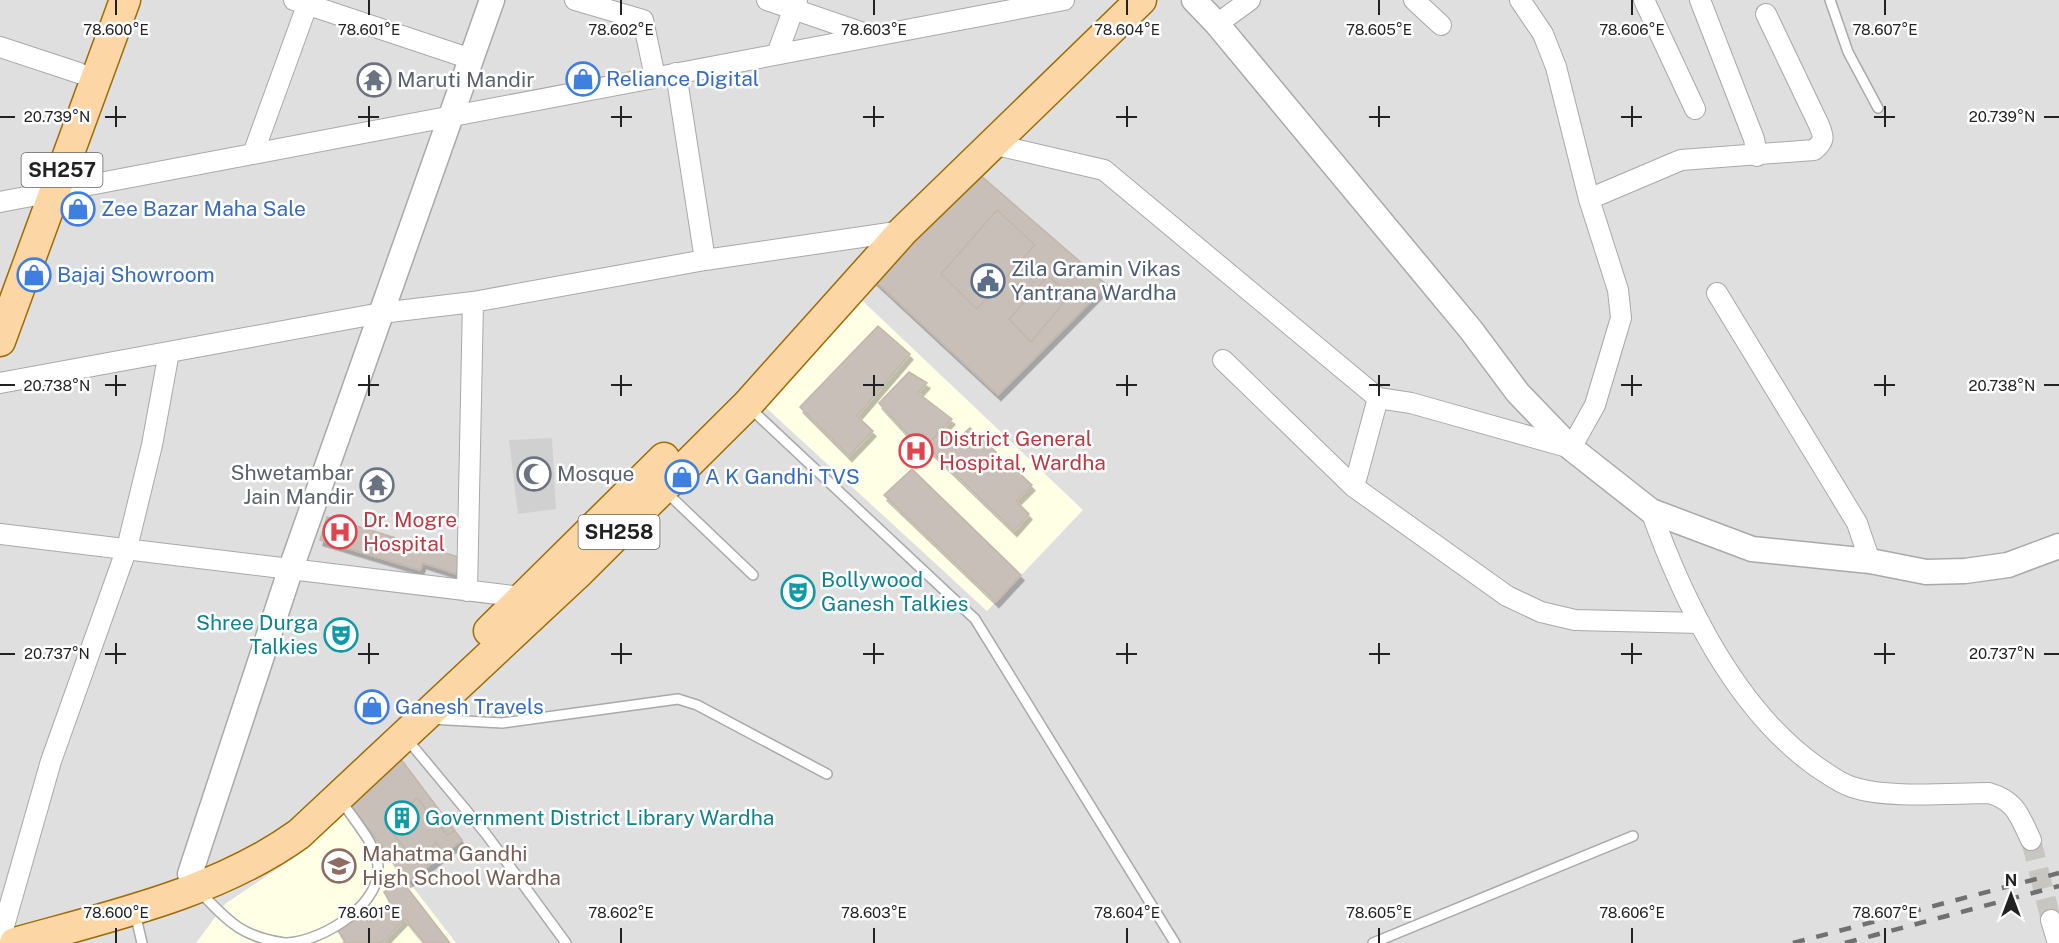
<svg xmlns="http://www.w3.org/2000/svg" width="2059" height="943" font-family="'Public Sans',sans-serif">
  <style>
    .residential { fill: #e0dfdf }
    .education { fill: #ffffe5 }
    .religious { fill: #d0d0d0 }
    .building { fill: #c7bfb8; stroke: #c4b6ab; stroke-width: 1.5; filter: url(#shadow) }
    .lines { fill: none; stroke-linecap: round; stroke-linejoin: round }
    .minor-tunnel { stroke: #c8c6c1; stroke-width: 20; stroke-dasharray: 20 10; stroke-linecap: butt }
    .service-casing { stroke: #a9a9a9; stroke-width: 12 }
    .minor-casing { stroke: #a9a9a9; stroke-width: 22 }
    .tertiary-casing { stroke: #a9a9a9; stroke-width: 27 }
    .primary-casing { stroke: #a06b00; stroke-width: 33 }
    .service { stroke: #fff; stroke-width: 9 }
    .minor { stroke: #fff; stroke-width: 20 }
    .tertiary { stroke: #fff; stroke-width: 24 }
    .primary { stroke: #fcd6a4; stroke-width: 30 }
    .rail { stroke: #707070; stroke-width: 4.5; stroke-dasharray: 12 12; stroke-linecap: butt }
    .ticks { fill: none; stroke: #222; stroke-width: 2 }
    .labels { text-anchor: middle; stroke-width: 5; stroke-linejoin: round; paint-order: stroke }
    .shield { fill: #fff; stroke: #646464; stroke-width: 1.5 }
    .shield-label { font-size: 20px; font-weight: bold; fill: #222 }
    .shop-label { font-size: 21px; fill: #366cbe; stroke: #fff; text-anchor: start }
    .worship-label { font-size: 21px; fill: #5b616d; stroke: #fff; text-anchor: start }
    .service-label { font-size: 21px; fill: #4e5e75; stroke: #fff; text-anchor: start }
    .health-label { font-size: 21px; fill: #be3a42; stroke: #fff; text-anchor: start }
    .culture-label { font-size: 21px; fill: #0d838f; stroke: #fff; text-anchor: start }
    .education-label { font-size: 21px; fill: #785e54; stroke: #fff; text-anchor: start }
    .ticks-label { font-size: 15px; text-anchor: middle; fill: #222; stroke: #fff; stroke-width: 5; stroke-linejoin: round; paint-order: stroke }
  </style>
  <defs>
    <filter id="shadow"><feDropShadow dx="3" dy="5.5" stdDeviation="0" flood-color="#0004"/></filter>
  </defs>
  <rect width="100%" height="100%" fill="#f2efe9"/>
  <!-- residential -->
  <path class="residential" d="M0 0H2059V943H0Z"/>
  <!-- education -->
  <path class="education" d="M850 289 1083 510 987 611 748 391Z
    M350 805 456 943H196L225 904 305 850Z"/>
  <!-- religious -->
  <path class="religious" d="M552 438 556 509 518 514 509 440Z"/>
  <!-- building -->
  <path class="building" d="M972 168 1107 285 998 395 870 276Z
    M997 210 1035 245 977 309 941 274Z
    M1048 276 1070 295 1031 342 1009 319Z
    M878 326 910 354 857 416 873 431 849 456 800 407Z
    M909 372 927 383 918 393 952 419 922 450 879 403Z
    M942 428 955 441 970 428 996 452 986 462 996 471 1006 461 1032 485 1016 501 1029 514 1014 531 926 446Z
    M912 469 1021 575 996 602 884 495Z
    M327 517 465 559 460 575 423 563 420 570 320 540Z
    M400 758 462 840 408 882 346 799Z
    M417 798 447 835 455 831 462 840 444 854 436 842 428 851 435 861 428 866 419 854 413 859 386 824Z
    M402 881 450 943H425L405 919 382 943H343L345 941 338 931 362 915 369 922 390 902 384 892Z"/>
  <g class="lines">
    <!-- minor-tunnel -->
    <path class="minor-tunnel" d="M2031 840 2051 920"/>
    <defs>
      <path id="service" d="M1830 0 1848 52 1878 108
        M751 409 975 619 1175 943
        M666 492 753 575
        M430 719 502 723 678 699 697 705 827 774
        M406 738 486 834 566 943
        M199 891C228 921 241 937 285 943
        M135 913 142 943
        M287 943C323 941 387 903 377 860 372 839 352 818 341 800
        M1373 943 1633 836"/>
      <path id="minor" d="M294 0 471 59
        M575 0 643 20 655 77
        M767 0 869 35
        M1414 0 1441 25
        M1644 0 1695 109
        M1700 0 1754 139 1757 156
        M1217 24 1250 0
        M0 47 79 73
        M777 54 797 0
        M676 73 705 260
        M992 144 1104 170 1378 398
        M253 154 309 0
        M1589 199 1681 160 1814 150C1825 141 1824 137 1819 125L1766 14
        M0 202 1064 0
        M1717 293 1857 523 1870 561
        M1223 360 1354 487 1507 596 1541 612 1575 620 1700 623
        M0 383 381 313 473 302 705 260 903 231
        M1354 487 1378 398 1411 403 1571 448 1595 405 1621 318 1618 290 1589 199 1556 67 1543 34 1520 0
        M1651 511C1684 603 1735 709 1817 767 1828 774 1839 783 1852 787 1887 799 1951 793 1989 793 2016 801 2019 815 2031 840
        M0 534 522 597
        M467 591 473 302
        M2051 920 2058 943
        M2 933 51 761 127 548 152 445 169 352"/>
      <path id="tertiary" d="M1194 0 1217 24 1471 330 1518 393 1571 448 1651 511 1752 549 1870 561 1926 572 1965 571 2008 565 2059 546
        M190 874 290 571 492 0"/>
      <path id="primary" d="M0 341 125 0
        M489 631 664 458
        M15 943C111 916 217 893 299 834L577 574 747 405 903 231 1141 0"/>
    </defs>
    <!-- service casing -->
    <use href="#service" class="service-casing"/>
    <!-- minor casing -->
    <use href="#minor" class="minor-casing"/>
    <!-- tertiary casing -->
    <use href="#tertiary" class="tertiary-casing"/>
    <!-- primary casing -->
    <use href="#primary" class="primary-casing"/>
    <!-- service -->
    <use href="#service" class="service"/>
    <!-- minor -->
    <use href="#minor" class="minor"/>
    <!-- tertiary -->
    <use href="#tertiary" class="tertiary"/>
    <!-- primary -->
    <use href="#primary" class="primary"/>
    <!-- rail -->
    <path class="rail" d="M1793 943 2059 873
      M1845 943 2059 886"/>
  </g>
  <!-- ticks -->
  <path class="ticks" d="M116 0V15M369 0V15M621 0V15M874 0V15M1127 0V15M1379 0V15M1632 0V15M1885 0V15M116 106V127M369 106V127M621 106V127M874 106V127M1127 106V127M1379 106V127M1632 106V127M1885 106V127M0 117H15M105 117H126M358 117H379M611 117H632M863 117H884M1116 117H1137M1369 117H1390M1621 117H1642M1874 117H1895M2044 117H2059M116 375V396M369 375V396M621 375V396M874 375V396M1127 375V396M1379 375V396M1632 375V396M1885 375V396M0 385H15M105 385H126M358 385H379M611 385H632M863 385H884M1116 385H1137M1369 385H1390M1621 385H1642M1874 385H1895M2044 385H2059M116 643V664M369 643V664M621 643V664M874 643V664M1127 643V664M1379 643V664M1632 643V664M1885 643V664M0 654H15M105 654H126M358 654H379M611 654H632M863 654H884M1116 654H1137M1369 654H1390M1621 654H1642M1874 654H1895M2044 654H2059M116 928V943M369 928V943M621 928V943M874 928V943M1127 928V943M1379 928V943M1632 928V943M1885 928V943"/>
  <!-- icons -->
  <defs>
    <symbol id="shop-ring" viewBox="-11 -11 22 22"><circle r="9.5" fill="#fff" stroke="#3f7fe0" stroke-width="1.5"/><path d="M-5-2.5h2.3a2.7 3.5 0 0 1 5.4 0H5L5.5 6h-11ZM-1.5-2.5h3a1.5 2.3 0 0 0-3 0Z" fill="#3f7fe0"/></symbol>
    <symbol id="temple-ring" viewBox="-11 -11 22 22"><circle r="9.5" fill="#fff" stroke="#6b7280" stroke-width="1.5"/><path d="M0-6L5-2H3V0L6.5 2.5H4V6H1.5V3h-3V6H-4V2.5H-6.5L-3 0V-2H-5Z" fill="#6b7280"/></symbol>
    <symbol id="civic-ring" viewBox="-11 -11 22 22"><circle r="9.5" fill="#fff" stroke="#5c6f8a" stroke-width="1.5"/><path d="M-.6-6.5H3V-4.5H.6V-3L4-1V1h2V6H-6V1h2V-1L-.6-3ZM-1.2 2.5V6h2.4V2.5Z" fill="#5c6f8a"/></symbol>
    <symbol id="hospital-ring" viewBox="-11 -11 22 22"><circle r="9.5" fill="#fff" stroke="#e0444e" stroke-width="1.5"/><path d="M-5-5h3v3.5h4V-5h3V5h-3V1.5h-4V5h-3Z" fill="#e0444e"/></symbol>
    <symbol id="mosque-ring" viewBox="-11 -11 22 22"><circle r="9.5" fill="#fff" stroke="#6b7280" stroke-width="1.5"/><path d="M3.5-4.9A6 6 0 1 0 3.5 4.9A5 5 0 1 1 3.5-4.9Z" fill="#6b7280"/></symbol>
    <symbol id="theatre-ring" viewBox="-11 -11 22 22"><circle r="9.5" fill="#fff" stroke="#0f9aa8" stroke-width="1.5"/><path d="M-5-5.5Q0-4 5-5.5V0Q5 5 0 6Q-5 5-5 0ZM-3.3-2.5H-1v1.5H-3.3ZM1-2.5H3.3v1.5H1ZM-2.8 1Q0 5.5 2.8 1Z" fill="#0f9aa8"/></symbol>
    <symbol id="building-ring" viewBox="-11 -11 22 22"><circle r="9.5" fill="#fff" stroke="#0f9aa8" stroke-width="1.5"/><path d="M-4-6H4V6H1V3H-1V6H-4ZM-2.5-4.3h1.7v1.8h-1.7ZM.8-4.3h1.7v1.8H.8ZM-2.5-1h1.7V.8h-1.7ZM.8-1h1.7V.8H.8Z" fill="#0f9aa8"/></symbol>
    <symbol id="school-ring" viewBox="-11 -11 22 22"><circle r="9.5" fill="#fff" stroke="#8d6e63" stroke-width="1.5"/><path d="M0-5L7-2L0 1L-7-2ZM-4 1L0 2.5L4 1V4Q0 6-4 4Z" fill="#8d6e63"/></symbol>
  </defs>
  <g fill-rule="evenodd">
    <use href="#shop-ring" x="564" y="60" width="38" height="38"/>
    <use href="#temple-ring" x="355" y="61" width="38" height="38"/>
    <use href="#shop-ring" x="59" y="190" width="38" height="38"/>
    <use href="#shop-ring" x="15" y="256" width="38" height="38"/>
    <use href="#civic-ring" x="969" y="262" width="38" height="38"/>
    <use href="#hospital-ring" x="897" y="432" width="38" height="38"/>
    <use href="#mosque-ring" x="515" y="455" width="38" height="38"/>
    <use href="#shop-ring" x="663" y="458" width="38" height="38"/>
    <use href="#temple-ring" x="358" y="466" width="38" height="38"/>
    <use href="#hospital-ring" x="321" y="513" width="38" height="38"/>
    <use href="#theatre-ring" x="779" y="573" width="38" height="38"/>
    <use href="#theatre-ring" x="322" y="616" width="38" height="38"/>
    <use href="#shop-ring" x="353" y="688" width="38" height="38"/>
    <use href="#building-ring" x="383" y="799" width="38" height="38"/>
    <use href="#school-ring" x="320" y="847" width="38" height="38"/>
  </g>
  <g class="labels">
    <!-- shield labels -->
    <g class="shield">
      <rect x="21.5" y="153" width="81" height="34" rx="4.5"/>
      <rect x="578.5" y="515" width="81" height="34" rx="4.5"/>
    </g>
    <g class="shield-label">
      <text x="62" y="177">SH257</text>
      <text x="619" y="539">SH258</text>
    </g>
    <!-- shop labels -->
    <g class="shop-label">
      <text x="606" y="86">Reliance Digital</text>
      <text x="101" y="216">Zee Bazar Maha Sale</text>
      <text x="57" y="282">Bajaj Showroom</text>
      <text x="705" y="484">A K Gandhi TVS</text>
      <text x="395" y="714">Ganesh Travels</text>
    </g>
    <!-- worship labels -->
    <g class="worship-label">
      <text x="397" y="87">Maruti Mandir</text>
      <text x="354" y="480" text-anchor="end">Shwetambar<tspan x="354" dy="24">Jain Mandir</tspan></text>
      <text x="557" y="481">Mosque</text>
    </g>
    <!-- service labels -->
    <g class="service-label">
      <text x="1011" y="276">Zila Gramin Vikas<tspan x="1011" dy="24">Yantrana Wardha</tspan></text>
    </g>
    <!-- health labels -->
    <g class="health-label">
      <text x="939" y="446">District General<tspan x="939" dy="24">Hospital, Wardha</tspan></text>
      <text x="363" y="527">Dr. Mogre<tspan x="363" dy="24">Hospital</tspan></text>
    </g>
    <!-- culture labels -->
    <g class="culture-label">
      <text x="821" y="587">Bollywood<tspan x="821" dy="24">Ganesh Talkies</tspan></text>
      <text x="318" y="630" text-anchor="end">Shree Durga<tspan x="318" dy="24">Talkies</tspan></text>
      <text x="425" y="825">Government District Library Wardha</text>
    </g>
    <!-- education labels -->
    <g class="education-label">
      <text x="362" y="861">Mahatma Gandhi<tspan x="362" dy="24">High School Wardha</tspan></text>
    </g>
  </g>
  <g class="ticks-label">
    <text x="116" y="35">78.600°E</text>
    <text x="369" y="35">78.601°E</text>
    <text x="621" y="35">78.602°E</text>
    <text x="874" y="35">78.603°E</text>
    <text x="1127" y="35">78.604°E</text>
    <text x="1379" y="35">78.605°E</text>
    <text x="1632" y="35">78.606°E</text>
    <text x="1885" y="35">78.607°E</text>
    <text x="57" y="122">20.739°N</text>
    <text x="2002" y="122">20.739°N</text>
    <text x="57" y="391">20.738°N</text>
    <text x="2002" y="391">20.738°N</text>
    <text x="57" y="659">20.737°N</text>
    <text x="2002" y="659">20.737°N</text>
    <text x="116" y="918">78.600°E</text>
    <text x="369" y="918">78.601°E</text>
    <text x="621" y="918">78.602°E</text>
    <text x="874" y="918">78.603°E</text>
    <text x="1127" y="918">78.604°E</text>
    <text x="1379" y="918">78.605°E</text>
    <text x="1632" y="918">78.606°E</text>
    <text x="1885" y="918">78.607°E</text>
  </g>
  <!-- north arrow -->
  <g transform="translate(2011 895)" stroke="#ffffff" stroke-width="4.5" paint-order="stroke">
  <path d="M0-4.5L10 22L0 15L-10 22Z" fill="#222222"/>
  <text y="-9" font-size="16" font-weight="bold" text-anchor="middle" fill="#222222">N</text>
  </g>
</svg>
